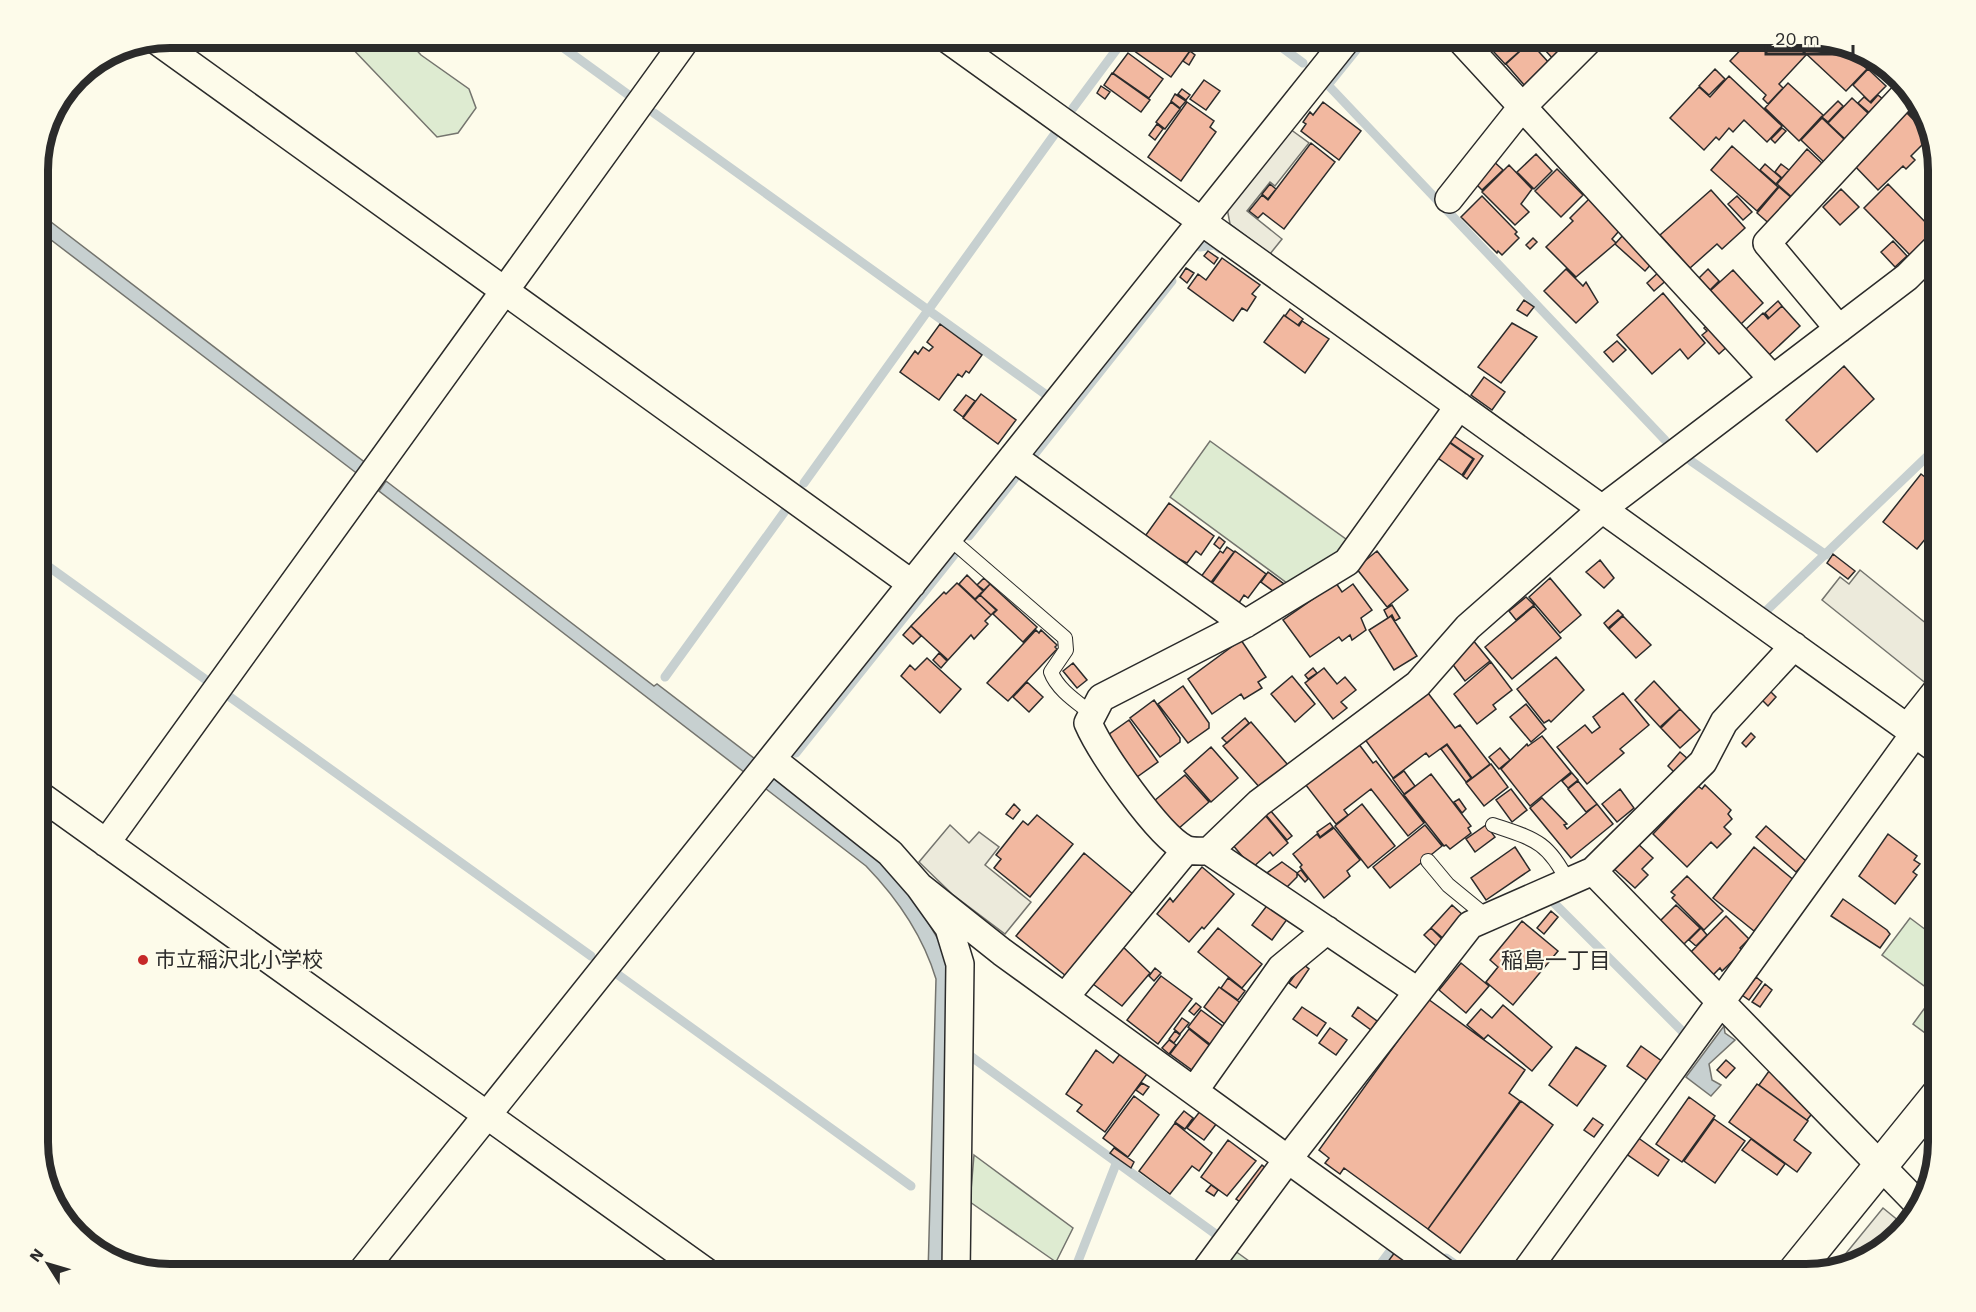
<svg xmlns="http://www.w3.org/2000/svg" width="1976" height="1312" font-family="'Work Sans','Noto Sans JP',sans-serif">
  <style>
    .green { fill: #deebd1; stroke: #74746e; stroke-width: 1.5 }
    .parking { fill: #eceadb; stroke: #74746e; stroke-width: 1.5 }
    .water { fill: #c7d0d0; stroke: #74746e; stroke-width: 1.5 }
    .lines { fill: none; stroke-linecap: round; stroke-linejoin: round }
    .stream { stroke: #c7d0d0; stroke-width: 9 }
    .building { fill: #f2b8a0; stroke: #2b2b2b; stroke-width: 1.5 }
    .service-casing { stroke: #2b2b2b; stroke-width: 16 }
    .minor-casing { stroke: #2b2b2b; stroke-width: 30 }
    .tertiary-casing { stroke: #2b2b2b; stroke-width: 36 }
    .service { stroke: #fdfbea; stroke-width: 14 }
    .minor { stroke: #fdfbea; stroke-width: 27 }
    .tertiary { stroke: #fdfbea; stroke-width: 33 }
    .poi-dot { fill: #c62828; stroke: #fdfbea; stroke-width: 2 }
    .labels { text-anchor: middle; stroke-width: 4.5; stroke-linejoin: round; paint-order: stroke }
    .poi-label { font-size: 21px; fill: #2b2b2b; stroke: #fdfbea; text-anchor: start }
    .neighbourhood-label { font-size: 22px; fill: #2b2b2b; stroke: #fdfbea }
    .rim { fill: none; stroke: #2b2b2b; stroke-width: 8 }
  </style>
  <rect width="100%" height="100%" fill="#fdfbea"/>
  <!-- green -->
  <path class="green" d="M347 38H405L421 55 469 89 476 108 458 133 437 137 347 43Z
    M1210 441 1350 542 1341 556 1291 586 1170 497Z
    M1910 918 1938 939 1936 1041 1913 1024 1935 994 1882 955Z
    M974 1155 1073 1228 1056 1262 970 1202Z
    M1231 1248 1267 1274H1211Z"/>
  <!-- parking -->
  <path class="parking" d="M1290 129 1309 143 1275 186 1270 182 1247 211 1282 239 1270 254 1230 224 1227 208Z
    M1860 570 1938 633V671L1928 685 1822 600 1840 577 1849 584Z
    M950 825 969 843 979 832 999 847 985 865 1031 902 1005 934 952 894 919 862Z
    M1883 1208 1905 1226 1865 1261 1834 1268Z"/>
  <!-- water -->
  <path class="water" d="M38 212 367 464 359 475 38 230Z
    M386 481 654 686 657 684 878 853 906 885 951 961 944 1274H928L936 979C923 936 897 898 866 866L379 491Z
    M1724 1026 1725 1033 1735 1040 1709 1064 1712 1080 1721 1085 1711 1096 1686 1077Z"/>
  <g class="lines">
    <!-- stream -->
    <path class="stream" d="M550 38 630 96
      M1269 38 1303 63
      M1327 84 1665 440
      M1328 85 1366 38
      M1073 108 1125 38
      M654 113 1045 394
      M1200 247 1215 245 1220 249
      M1034 455 1172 281
      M1691 461 1826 555
      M804 483 1054 135
      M969 536 1015 478
      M38 559 209 682
      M1767 610 1938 446
      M665 677 785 511
      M223 692 591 956
      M796 753 954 555
      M1552 901 1685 1034
      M617 974 911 1186
      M969 1055 1221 1238 1218 1241
      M1446 1258 1469 1274
      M1073 1274 1116 1164
      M1373 1274 1391 1250"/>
  </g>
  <!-- building -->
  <path class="building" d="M1142 38H1178L1192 48 1171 77 1133 50Z
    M1481 38H1526L1530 42 1505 64Z
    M1527 38H1551L1538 50Z
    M1752 38 1811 39 1801 50 1806 55 1779 84 1783 88 1768 104 1763 99 1766 95 1730 61Z
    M1812 39 1847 50 1867 69 1846 91 1802 50Z
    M1556 40 1564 51 1554 60 1545 50Z
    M1530 42 1550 64 1525 86 1506 64Z
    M1190 51 1195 55 1189 65 1183 61Z
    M1128 53 1163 79 1149 98 1113 73Z
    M1715 69 1725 79 1709 95 1699 86Z
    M1868 69 1886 86 1870 102 1853 85Z
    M1112 73 1150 100 1141 112 1104 85Z
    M1729 76 1782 126 1767 142 1744 120 1733 132 1729 128 1719 140 1716 137 1704 150 1670 118 1699 87 1710 97Z
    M1204 80 1220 91 1206 110 1190 99Z
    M1788 83 1823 115 1799 141 1765 108Z
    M1101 86 1110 92 1105 99 1097 93Z
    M1182 89 1190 95 1186 100 1178 94Z
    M1175 94 1186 101 1180 108 1171 101Z
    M1878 95 1884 100 1871 114 1858 103 1864 97 1871 103Z
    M1852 98 1871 116 1847 141 1828 123Z
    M1914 98 1925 111 1931 136 1904 108Z
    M1838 101 1843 106 1828 122 1822 117Z
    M1171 102 1180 109 1165 129 1156 122Z
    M1187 102 1214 121 1210 127 1216 132 1181 181 1148 157Z
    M1323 102 1361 131 1339 160 1301 131 1306 124 1303 122 1310 112 1313 115Z
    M1905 111 1930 137 1911 156 1915 160 1906 169 1903 166 1878 190 1850 161Z
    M1822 118 1846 141 1825 163 1801 140Z
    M1157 124 1163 129 1155 140 1149 135Z
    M1782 128 1786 131 1775 143 1771 139Z
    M1311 143 1335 162 1284 229 1263 213 1258 218 1249 211 1262 195 1268 200Z
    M1732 146 1778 187 1757 211 1711 170Z
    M1807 149 1824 165 1794 199 1777 184Z
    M1536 154 1552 171 1534 189 1517 172Z
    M1491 159 1503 170 1482 190 1473 181Z
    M1765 164 1781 178 1776 184 1760 170Z
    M1781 164 1789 170 1782 178 1775 172Z
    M1509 165 1532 189 1521 204 1529 212 1515 225 1482 192Z
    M1557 169 1583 195 1561 217 1535 191Z
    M1270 184 1276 189 1268 199 1262 194Z
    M1888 184 1934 231 1910 255 1864 208Z
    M1779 187 1794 200 1772 226 1757 213Z
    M1841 189 1859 207 1840 225 1823 207Z
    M1711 190 1745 228 1722 249 1717 244 1690 268 1660 235Z
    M1482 196 1517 232 1515 234 1519 238 1502 255 1498 251 1497 253 1461 217Z
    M1737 196 1752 212 1743 220 1728 204Z
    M1590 198 1619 231 1612 239 1616 243 1576 277 1546 247 1573 221 1570 218Z
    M1624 234 1654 261 1645 271 1615 244Z
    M1533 238 1537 242 1530 249 1526 245Z
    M1893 241 1907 256 1895 267 1881 252Z
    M1208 251 1218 258 1214 264 1204 256Z
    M1222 258 1260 285 1252 294 1256 297 1247 311 1242 308 1233 321 1188 288 1198 274 1206 280Z
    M1186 268 1194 273 1187 283 1180 277Z
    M1566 269 1583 286 1586 282 1598 302 1576 323 1544 291Z
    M1708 269 1719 281 1710 290 1699 278Z
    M1661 270 1669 278 1654 291 1647 283Z
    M1733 270 1763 303 1741 324 1710 291Z
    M1663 293 1705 343 1688 359 1680 349 1652 374 1617 335Z
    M1524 300 1534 307 1527 316 1517 310Z
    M1778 301 1782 306 1769 318 1765 313Z
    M1782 306 1800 326 1768 356 1745 330 1763 313 1768 319Z
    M1290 309 1303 319 1298 325 1285 316Z
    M1284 315 1299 326 1302 321 1329 339 1305 373 1264 342Z
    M1512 323 1537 337 1501 383 1478 367Z
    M940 324 982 355 969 373 966 371 962 377 958 374 939 400 900 372 915 351 918 354 923 347 929 351 933 347 927 342Z
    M1708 325 1730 344 1719 354 1702 335 1707 331 1704 328Z
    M1617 341 1626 350 1613 362 1604 352Z
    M1844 366 1874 399 1817 452 1786 420Z
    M1484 377 1505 392 1492 410 1471 395Z
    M981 394 1016 420 998 444 963 418Z
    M966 395 975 401 963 417 954 410Z
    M1451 434 1483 456 1467 479 1463 476 1474 459 1447 440Z
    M1447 441 1473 459 1462 475 1435 456Z
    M1921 474 1938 487V527L1936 526 1917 549 1883 522Z
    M1169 503 1214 536 1201 555 1196 551 1187 563 1179 559 1176 563 1143 539Z
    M1219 537 1225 542 1220 549 1214 544Z
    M1227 547 1234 552 1209 585 1200 578 1220 551 1223 553Z
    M1235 551 1266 574 1248 598 1244 595 1237 606 1210 586Z
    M1377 551 1408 590 1387 607 1356 568Z
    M1833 554 1855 571 1848 579 1827 563Z
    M1600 560 1614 578 1604 588 1586 572Z
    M1268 572 1284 584 1277 594 1261 582Z
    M967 575 983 591 975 599 959 584Z
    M984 578 990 584 984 590 977 585Z
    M1550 578 1581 615 1560 633 1529 597Z
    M957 583 991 615 985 621 988 624 974 639 971 635 948 660 911 626 944 592 946 594Z
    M1336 583 1342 592 1353 584 1372 610 1361 618 1366 630 1352 640 1350 635 1342 641 1339 637 1310 657 1283 620Z
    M990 584 1037 627 1023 642 993 614 997 610 980 595Z
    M980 595 996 610 991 615 975 600Z
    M1526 597 1534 605 1516 620 1509 611Z
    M1392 605 1400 618 1395 621 1392 615 1388 618 1384 610Z
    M1534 606 1561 638 1512 679 1485 647Z
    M1618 610 1623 615 1608 628 1604 623Z
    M1391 616 1417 656 1394 670 1369 630Z
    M1623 616 1651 645 1636 658 1609 629Z
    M911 626 921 636 913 644 903 635Z
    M1036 630 1039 633 1041 630 1057 645 1055 647 1057 649 1008 701 987 683Z
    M1472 639 1490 661 1465 681 1451 662Z
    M1241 640 1266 677 1258 682 1262 688 1244 699 1241 694 1212 714 1188 679Z
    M939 653 947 661 941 668 933 660Z
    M1556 657 1584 690 1551 722 1549 720 1544 723 1517 689Z
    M927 658 961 689 940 713 901 676 910 665 915 670Z
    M1491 662 1512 690 1493 705 1496 709 1477 724 1454 694Z
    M1073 663 1087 680 1077 688 1063 671Z
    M1313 668 1317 673 1308 679 1305 675Z
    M1324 668 1337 684 1345 677 1356 690 1341 702 1347 708 1333 719 1305 683Z
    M1292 676 1315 704 1295 722 1271 694Z
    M1654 681 1680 709 1660 727 1635 700Z
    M1027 682 1043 697 1029 712 1013 697Z
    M1183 686 1209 723V728L1188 743 1158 704Z
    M1769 690 1776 697 1768 706 1761 699Z
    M1428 693 1455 728 1460 725 1490 764 1472 778 1447 744 1429 757 1426 753 1393 778 1364 738Z
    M1623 693 1649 725 1620 749 1624 753 1587 784 1557 747 1585 725 1592 733 1600 727 1593 717Z
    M1154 700 1180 738V742L1160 757 1130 718Z
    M1526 704 1546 729 1531 742 1510 717Z
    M1680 709 1700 730 1680 748 1661 728Z
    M1245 718 1249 723 1227 743 1222 738Z
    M1129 720 1158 762 1137 777 1108 735Z
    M1251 722 1288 765 1261 789 1223 746Z
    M1751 733 1755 737 1746 747 1742 743Z
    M1542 736 1571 772 1530 806 1501 769 1527 744 1528 746Z
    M1358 743 1373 763 1376 761 1424 823 1408 836 1371 789 1344 810 1348 815 1336 824 1305 784Z
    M1447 745 1471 778 1466 782 1441 749Z
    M1211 747 1238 778 1211 802 1184 771Z
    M1500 748 1510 760 1499 769 1489 757Z
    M1680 752 1688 759 1675 773 1668 766Z
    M1491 764 1508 787 1484 806 1466 783Z
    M1404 771 1415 786 1404 794 1393 779Z
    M1572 773 1578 780 1568 788 1562 781Z
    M1431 774 1471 826 1468 828 1471 833 1450 849 1446 845 1444 846 1404 795Z
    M1185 775 1209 802 1178 829 1154 801Z
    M1578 781 1597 804 1586 812 1568 789Z
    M1705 785 1731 810 1728 814 1732 819 1724 827 1731 834 1717 848 1711 842 1687 867 1653 834 1698 786 1702 789Z
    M1511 789 1527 810 1512 822 1496 800Z
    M1620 789 1634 808 1617 822 1602 804Z
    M1542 798 1567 824 1564 825 1567 829 1597 804 1613 824 1571 858 1530 808Z
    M1459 799 1466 809 1462 813 1454 802Z
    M1014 804 1020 810 1013 819 1006 814Z
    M1362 804 1395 846 1368 868 1335 826Z
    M1270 810 1292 836 1287 840 1265 814Z
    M1037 815 1073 844 1030 897 994 868 1001 859 996 855 1023 821 1028 825Z
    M1265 815 1288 843 1273 856 1270 852 1252 868 1232 844Z
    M1330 823 1333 827 1320 837 1317 832Z
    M1425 825 1442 846 1390 888 1373 867Z
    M1486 825 1495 837 1475 852 1466 839Z
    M1766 826 1806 861 1796 872 1756 837Z
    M1334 828 1360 860 1347 871 1350 876 1324 898 1300 867 1302 865 1293 854 1317 834 1320 838Z
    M1888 834 1917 856 1914 860 1920 864 1913 872 1917 875 1895 904 1859 876Z
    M1636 842 1653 858 1642 869 1648 875 1635 888 1612 867Z
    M1515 847 1530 870 1486 900 1471 878Z
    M1754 847 1795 881 1754 931 1713 898Z
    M1084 853 1133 894 1066 976 1016 936Z
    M1282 862 1297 873V877L1284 890 1264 875Z
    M1202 867 1234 894 1204 929 1202 927 1189 942 1157 914 1170 898 1173 902Z
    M1301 870 1308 879 1305 882 1297 873Z
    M1687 876 1723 911 1704 930 1672 898 1675 895 1671 892Z
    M1843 899 1887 930 1890 934 1880 948 1831 916Z
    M1269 903 1288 918 1272 940 1252 925Z
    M1452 905 1464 916 1444 939 1431 928Z
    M1676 905 1700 928 1683 945 1659 922Z
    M1551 911 1558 917 1544 934 1537 928Z
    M1726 916 1749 939 1740 948 1743 951 1722 971 1720 968 1713 975 1690 953Z
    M1522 921 1558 951 1513 1005 1486 982 1498 967 1490 960Z
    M1218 928 1262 964 1242 988 1198 952Z
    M1431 928 1443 940 1437 947 1424 935Z
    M1701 928 1707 935 1696 946 1689 940Z
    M1120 944 1150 973 1122 1006 1089 981Z
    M1461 963 1489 986 1466 1013 1439 990Z
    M1303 964 1309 969 1296 988 1289 983Z
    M1155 968 1161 973 1154 981 1149 976Z
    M1161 976 1192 999 1158 1044 1127 1020Z
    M1756 977 1762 982 1749 1000 1742 995Z
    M1228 978 1245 991 1238 1000 1221 988Z
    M1765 984 1772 990 1760 1007 1752 1002Z
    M1219 987 1242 1004 1226 1025 1204 1007Z
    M1428 999 1525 1070 1509 1093 1520 1101 1428 1229 1344 1168 1340 1174 1325 1163 1329 1158 1319 1150Z
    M1196 1003 1201 1007 1194 1015 1189 1011Z
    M1503 1005 1552 1047 1532 1071 1488 1035 1484 1039 1467 1025 1481 1009 1492 1018Z
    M1302 1007 1326 1023 1317 1036 1293 1019Z
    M1358 1007 1377 1021 1371 1030 1352 1016Z
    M1201 1010 1228 1030 1215 1048 1188 1027Z
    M1182 1018 1189 1023 1180 1034 1174 1029Z
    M1330 1028 1347 1040 1336 1055 1319 1043Z
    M1189 1029 1214 1049 1196 1073 1170 1054Z
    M1175 1031 1180 1035 1174 1043 1169 1039Z
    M1169 1040 1176 1045 1169 1054 1162 1048Z
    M1641 1046 1663 1062 1648 1081 1627 1066Z
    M1576 1047 1606 1066 1577 1106 1549 1085Z
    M1096 1050 1113 1063 1120 1054 1147 1074 1105 1132 1077 1111 1082 1105 1066 1094Z
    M1726 1060 1735 1068 1726 1078 1717 1070Z
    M1772 1067 1814 1111 1807 1120 1759 1085Z
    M1142 1083 1149 1087 1143 1095 1136 1090Z
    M1757 1084 1808 1121 1794 1140 1811 1153 1797 1172 1729 1122Z
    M1134 1096 1159 1115 1128 1157 1103 1138Z
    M1689 1097 1715 1116 1682 1162 1656 1144Z
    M1521 1101 1553 1125 1460 1253 1428 1229Z
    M1201 1110 1217 1123 1204 1140 1187 1128Z
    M1184 1111 1193 1118 1185 1129 1175 1122Z
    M1593 1118 1603 1125 1594 1137 1584 1130Z
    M1714 1119 1745 1141 1715 1183 1684 1161Z
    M1175 1123 1212 1153 1199 1171 1192 1166 1170 1194 1139 1171Z
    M1637 1137 1669 1160 1658 1176 1625 1153Z
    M1751 1139 1785 1164 1777 1175 1742 1150Z
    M1228 1140 1256 1161 1227 1196 1201 1177Z
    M1114 1148 1134 1162 1131 1168 1110 1153Z
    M1262 1165 1267 1169 1242 1203 1236 1199Z
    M1211 1185 1218 1190 1214 1196 1206 1191Z
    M1395 1252 1418 1270 1415 1274H1379Z"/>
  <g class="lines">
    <defs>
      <path id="service" d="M949 538 1065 638 1066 650 1051 672C1057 689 1077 702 1091 713
        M1493 825C1534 839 1548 841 1568 882
        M1428 861 1448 885 1487 917"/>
      <path id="minor" d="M946 38 1938 750
        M1459 38 1773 379
        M156 40 912 584
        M1449 199 1522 107 1591 38
        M1839 329 1767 243 1908 91
        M1013 457 1245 624
        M1907 728 1938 689
        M773 760 890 853 919 886 949 928 960 964 956 1274
        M38 794 709 1274
        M106 843 687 38
        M1209 851 1259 803 1418 684 1468 627 1602 509 1907 277 1938 246
        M1593 871 1919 1205
        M919 886 1002 952 1446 1274
        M1417 991 1209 851C1202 851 1191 852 1185 849 1158 835 1101 753 1088 723L1101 698 1245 624 1347 562 1459 406
        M1065 997 1186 850
        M1194 1091 1281 968 1327 930
        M360 1274 1348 38
        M1203 1274 1288 1159 1470 925 1593 871 1703 762 1724 722 1794 646
        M1524 1274 1915 733"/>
      <path id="tertiary" d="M1793 1274 1938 1095"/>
    </defs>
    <!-- service casing -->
    <use href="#service" class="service-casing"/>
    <!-- minor casing -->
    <use href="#minor" class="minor-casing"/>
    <!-- tertiary casing -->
    <use href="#tertiary" class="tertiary-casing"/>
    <!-- service -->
    <use href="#service" class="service"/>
    <!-- minor -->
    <use href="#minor" class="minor"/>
    <!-- tertiary -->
    <use href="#tertiary" class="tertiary"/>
  </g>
  <!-- markers -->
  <circle class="poi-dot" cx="143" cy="960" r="6"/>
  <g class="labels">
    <!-- poi labels -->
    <g class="poi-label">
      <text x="155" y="967">市立稲沢北小学校</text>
    </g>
    <!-- neighbourhood labels -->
    <g class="neighbourhood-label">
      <text x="1556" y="968">稲島一丁目</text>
    </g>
  </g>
  <!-- crop -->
  <path d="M0 0H1976V1312H0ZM170 48H1806A122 122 0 0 1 1928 170V1142A122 122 0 0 1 1806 1264H170A122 122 0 0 1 48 1142V170A122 122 0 0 1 170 48Z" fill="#fdfbea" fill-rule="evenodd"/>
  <path class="rim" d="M170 48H1806A122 122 0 0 1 1928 170V1142A122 122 0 0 1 1806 1264H170A122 122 0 0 1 48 1142V170A122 122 0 0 1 170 48Z"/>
  <!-- north arrow -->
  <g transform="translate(48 1264) rotate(307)" stroke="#fdfbea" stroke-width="4.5" paint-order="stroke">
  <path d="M0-4.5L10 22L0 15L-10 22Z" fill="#2b2b2b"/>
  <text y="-9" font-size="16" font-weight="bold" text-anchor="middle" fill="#2b2b2b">N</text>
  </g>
  <!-- scale -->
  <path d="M1766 45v9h87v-9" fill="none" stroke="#2b2b2b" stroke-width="3"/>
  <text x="1775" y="45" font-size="18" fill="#2b2b2b" stroke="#fdfbea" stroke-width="4.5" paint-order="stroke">20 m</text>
</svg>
